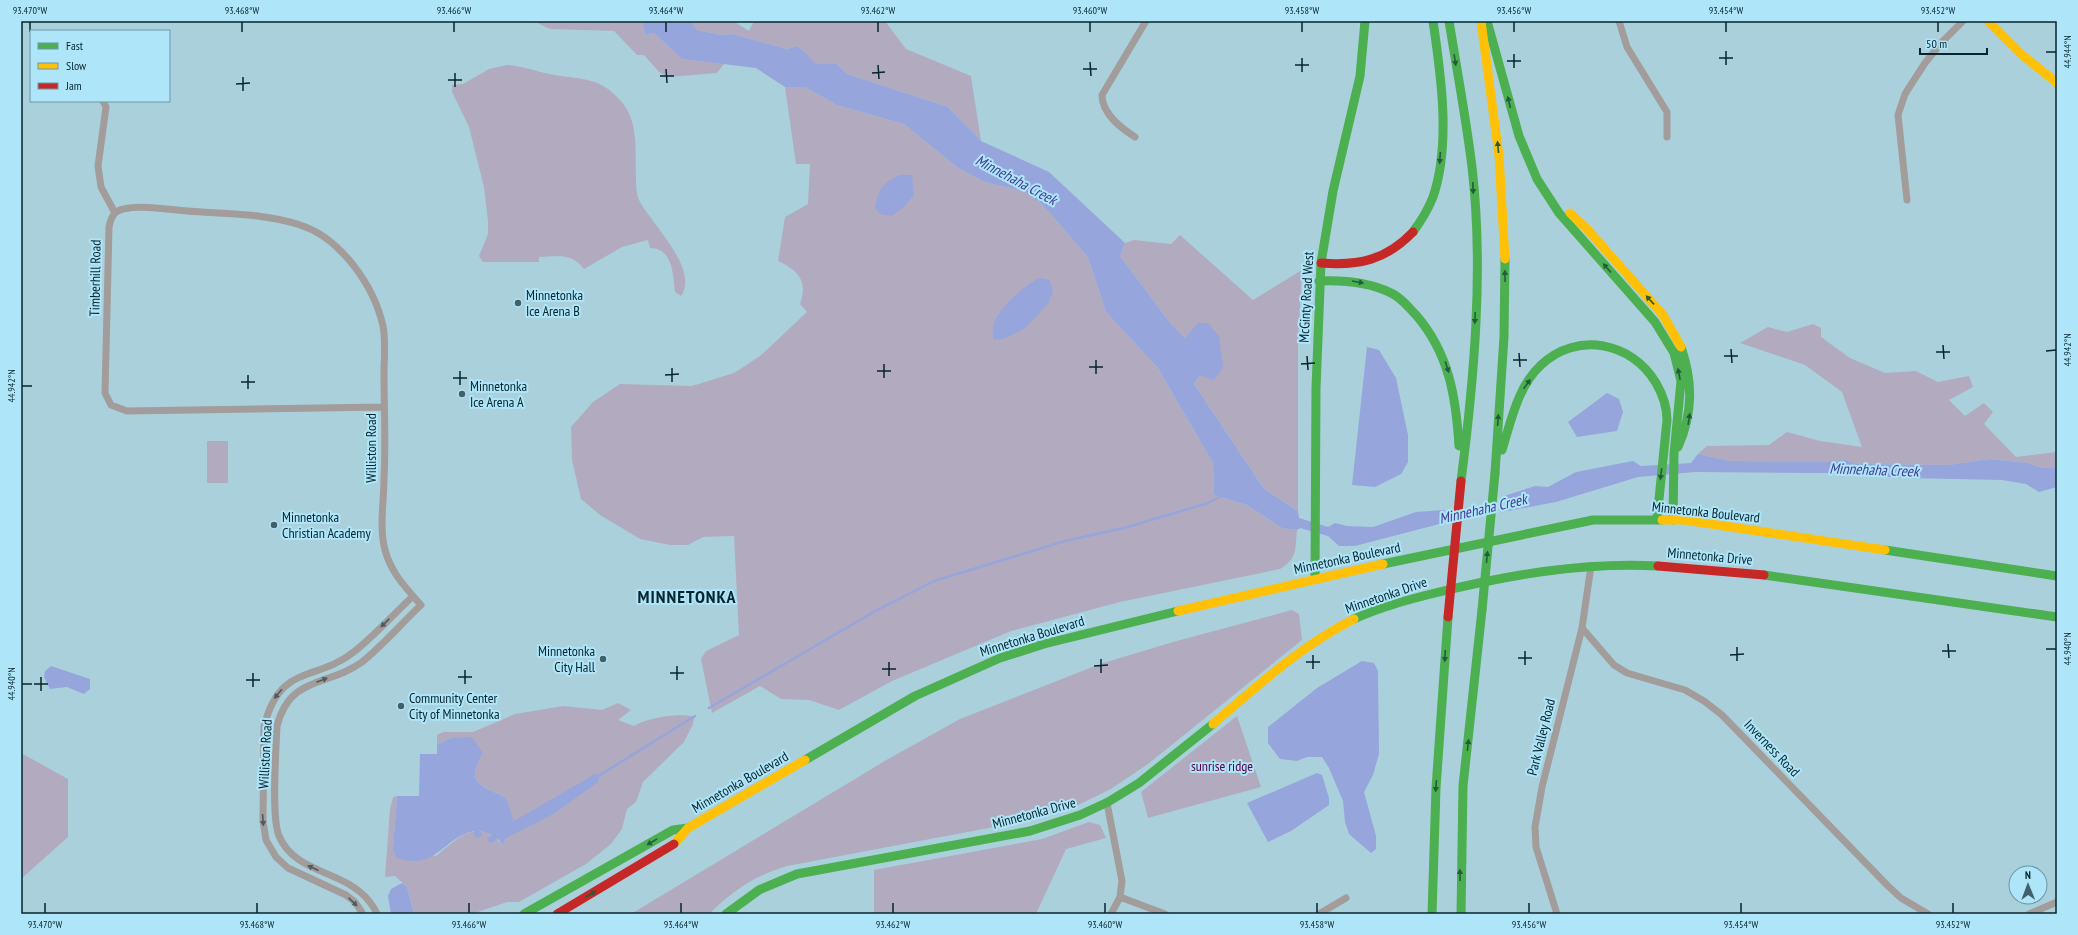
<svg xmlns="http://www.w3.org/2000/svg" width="2078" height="935" font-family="'PT Sans Narrow',sans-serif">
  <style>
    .green { fill: #b2abc0 }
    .water { fill: #96a5db }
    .pier { fill: #aad0dc }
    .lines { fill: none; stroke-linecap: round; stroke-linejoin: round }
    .stream { stroke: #96a5db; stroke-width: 2.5 }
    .street { stroke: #a29c9b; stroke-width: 7 }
    .fast { stroke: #4caf50; stroke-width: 9 }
    .slow { stroke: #ffc107; stroke-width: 9 }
    .jam { stroke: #c62828; stroke-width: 9 }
    .fast-bridge { stroke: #4caf50; stroke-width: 9 }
    .jam-bridge { stroke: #c62828; stroke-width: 9 }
    .oneway { fill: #235c3c }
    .oneway2 { fill: #4d5b5f }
    .ticks { fill: none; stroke: #07252e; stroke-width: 1.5 }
    .poi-dot { fill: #40616b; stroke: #aee5f8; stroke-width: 1.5 }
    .labels { text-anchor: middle; stroke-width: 4; stroke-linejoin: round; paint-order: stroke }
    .street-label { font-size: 14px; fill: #07252e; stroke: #aee5f8 }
    .poi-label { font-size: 14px; fill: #07252e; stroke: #aee5f8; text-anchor: start }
    .park-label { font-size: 14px; fill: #590045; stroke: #aee5f8 }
    .water-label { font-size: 15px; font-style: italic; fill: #423d93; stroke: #aee5f8 }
    .district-label { font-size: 18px; font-weight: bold; letter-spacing: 1px; fill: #07252e; stroke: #aee5f8 }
    .neatline { fill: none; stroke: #07252e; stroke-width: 1.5 }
    .ticks-label { font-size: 10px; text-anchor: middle; fill: #07252e }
  </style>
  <rect width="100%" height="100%" fill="#aad0dc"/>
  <!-- green -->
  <path class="green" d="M533 21H642L645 35 654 33 682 59 724 64 717 73 668 77 659 72 644 55H637L614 31 550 29Z
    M690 21H733L749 31 754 21H885L906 49 971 76 981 141 948 107 847 74 837 64H815L798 46 787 49 732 34 721 35 697 30Z
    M507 65C522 66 534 71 549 74 578 80 598 75 620 100 639 120 635 150 636 176 636 183 636 193 639 200 650 222 700 269 681 296L675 292C673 275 673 248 650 248L648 240 622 247 584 269C570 252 559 257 539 257V262H483L479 256 488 234V221L484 187 469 127 452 92V85L463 84 489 69Z
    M785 87H805L837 105 904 124 957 167 984 182 1024 191 1042 204 1088 257 1106 312 1158 368 1213 463 1214 495 1247 505 1282 528 1297 530C1295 549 1298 558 1280 569L1120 602 1011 631 892 681 839 710 809 700 781 699 760 686 712 713 701 659 706 651 739 635 734 536 703 537 688 545H670L640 539 600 515 581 499 572 460 571 427 593 402 620 384 692 386 734 373 760 356 807 312 800 304C808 281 799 271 778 261L785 217 808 204 810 164H796Z
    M1180 235 1253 300 1302 270 1298 341V511L1264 489 1194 384 1200 375 1186 339 1171 324 1120 256 1125 243 1134 240 1171 244Z
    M1813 324 1821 328V337L1850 358 1885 373 1916 371 1938 382 1969 376 1973 387 1949 400 1965 416 1984 403 1993 412 1984 424 2016 457 2057 452V467L2042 468 2028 463 1989 459 1949 465 1857 464 1845 460 1834 462 1730 461 1698 454 1707 446 1769 445 1787 432 1820 441 1862 447 1842 392 1805 365 1740 343 1768 327 1787 332Z
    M207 441H228V483H207Z
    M1292 610 1299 614 1302 640 1148 764 1111 789 1074 807 1026 821 787 866C754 876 734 890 709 914H631L888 759 960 719 1100 664 1173 642Z
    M618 703 631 710 618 720 634 726C646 718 680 712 694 717L693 724 684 742 643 782 636 802 627 809 622 829 611 844 586 864 519 902H507L472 914H414L407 887 395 876 385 877 390 809 393 797 397 796 393 848 436 856C459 837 477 817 503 845L514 822 506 798C480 785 465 784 483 753L451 738 437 745V735L443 732H473L515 714 563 706 602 710Z
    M1237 716 1261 787 1148 818 1141 792Z
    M21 753 68 779V837L21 879Z
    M1089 822 1100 825 1106 838 1066 849 1036 914H874V870L1042 839Z"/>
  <!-- water -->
  <path class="water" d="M642 21H690L697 30 721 35 732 34 787 49 798 46 816 64H837L847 74 948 107 981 141 1049 172 1125 243 1120 256 1171 324 1185 338 1198 323H1208L1219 336 1223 367 1214 380 1200 375 1194 384 1264 489 1298 511 1299 518 1328 527 1335 523 1347 526 1373 527 1416 512 1444 510 1507 495 1535 486 1548 487 1576 472 1633 461 1641 466 1691 463 1698 454 1730 461 1834 462 1845 460 1857 464 1949 465 1989 459 2028 463 2042 468 2057 467V487L2039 492 2026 484 2002 480 1906 478 1827 473 1695 472 1638 477 1556 502 1443 523 1355 546H1339L1328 536 1300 528 1297 530 1282 528 1247 505 1214 495 1213 463 1158 368 1106 312 1088 257 1042 204 1024 191 984 182 957 167 904 124 837 105 805 87H785L756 68 682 59 654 33 645 35Z
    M900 175H912L914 195 902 209 891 216 880 214 875 207C880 187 882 184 900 175Z
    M1040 278 1050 280 1053 292 1048 304 1024 329 1006 338 994 340C993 336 992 331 993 327 996 310 1025 284 1040 278Z
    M1367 347 1379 350 1396 378 1408 435V462L1401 474 1375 487 1352 485Z
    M1607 393 1619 399 1623 412 1617 431 1577 437 1568 422Z
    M1362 661 1374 663 1378 671 1379 754 1373 775 1364 792 1376 836V849L1371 853 1349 834 1345 822 1343 801 1329 768 1322 757H1307L1297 761 1280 759 1268 743V727L1317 688Z
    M51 666 90 679V689L84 694 67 687 50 689 44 677 45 671Z
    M472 737 483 753C465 784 480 785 506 798L514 821 595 774 600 775 598 782 555 813 506 838 503 845 498 839 491 843 486 839 492 835 481 831 482 836 477 838 474 834V831C442 838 437 871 396 858L393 848 397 796H419L420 754H437V745L451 738Z
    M1317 773 1322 775 1329 798V805L1291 831 1268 842 1247 803Z
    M402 883 407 887 414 914H391L388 896 391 889Z"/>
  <!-- pier -->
  <path class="pier" d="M1506 493 1505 513 1444 525 1445 508Z"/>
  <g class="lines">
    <!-- stream -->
    <path class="stream" d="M709 708 877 610 934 581 1065 541 1124 528 1208 503 1221 496
      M600 775 695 716"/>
    <!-- street -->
    <path class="street" d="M1619 21 1627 47 1667 112V137
      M103 101 106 107 98 166 101 187 115 213
      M1135 137C1121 128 1102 114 1102 95L1146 21
      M1907 200 1898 115 1905 94 1925 63 1942 42 1963 21
      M1582 628 1614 665 1627 673 1685 690 1704 701 1722 715 1888 886 1901 898 1928 914
      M1107 803 1122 881 1120 897 1111 914
      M1120 897 1165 914
      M363 914 355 902 346 895 288 868 276 857 266 840 263 821 264 727C280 662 316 683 355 651 376 634 394 614 413 596
      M377 914C375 909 372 905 369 901 343 869 296 875 279 836 271 817 276 750 277 726 290 675 328 687 362 662 383 645 402 623 421 605 406 588 391 573 385 550 379 528 384 501 384 478 386 443 384 408 384 374 384 359 386 341 383 326 374 286 341 238 300 225 264 213 224 214 187 211 171 210 127 202 115 213 112 216 110 222 109 227L105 393 111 405 127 411 384 407
      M1319 914 1346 898
      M1557 914 1536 847 1535 827 1542 787 1582 628 1591 566
      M2029 914 2057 902"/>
    <!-- fast -->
    <path class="fast" d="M1449 21C1457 70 1466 118 1472 167 1484 269 1474 380 1461 481
      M1487 21 1519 136 1537 179 1559 213 1655 322 1674 353 1681 381 1674 454 1673 520
      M1413 232C1421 221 1428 210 1433 197 1451 145 1441 75 1433 21
      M1319 281C1343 280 1369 282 1391 293 1401 297 1408 307 1416 315 1449 353 1456 397 1459 446
      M1678 447C1693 413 1693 382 1681 347
      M1502 450C1511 421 1518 386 1541 365 1577 331 1632 342 1656 383 1663 395 1667 407 1667 420L1657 519
      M1495 473 1504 337 1505 259
      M1885 550 2057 576
      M1383 564 1593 520H1662
      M1764 575 2057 617
      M1315 579 1316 388 1321 263 1333 191 1360 76 1365 21
      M1354 619C1380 607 1407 600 1435 593 1508 575 1582 562 1658 566
      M805 760 915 696 1000 658 1044 644 1178 611
      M524 914 673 830 688 828
      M726 914 759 890 797 874 1030 831 1080 815 1108 802 1139 783 1213 724
      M1432 914 1436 788 1448 617
      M1461 914 1463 786 1482 610"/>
    <!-- slow -->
    <path class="slow" d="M1481 21 1499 156 1505 259
      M1988 21 2021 54 2057 83
      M1570 213 1588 230 1663 315 1681 347
      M1662 520H1684L1885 550
      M1178 611 1383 564
      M1213 724C1257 686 1302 645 1354 619
      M674 844 688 828 805 760"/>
    <!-- jam -->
    <path class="jam" d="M1321 263C1359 266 1386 260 1413 232
      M1658 566 1764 575
      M557 914 674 844"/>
    <!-- fast-bridge -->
    <path class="fast-bridge" d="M1482 610 1495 473"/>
    <!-- jam-bridge -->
    <path class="jam-bridge" d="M1448 617 1461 481"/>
  </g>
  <!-- one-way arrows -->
  <defs><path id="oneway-solid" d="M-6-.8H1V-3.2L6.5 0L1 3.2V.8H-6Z"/></defs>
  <g class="oneway">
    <use href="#oneway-solid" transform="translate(1455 60) rotate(81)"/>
    <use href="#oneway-solid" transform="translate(1509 102) rotate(-103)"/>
    <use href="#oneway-solid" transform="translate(1498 147) rotate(-96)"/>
    <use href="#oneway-solid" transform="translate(1440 158) rotate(94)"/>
    <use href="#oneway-solid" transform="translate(1473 188) rotate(88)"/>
    <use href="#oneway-solid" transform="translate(1607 268) rotate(-131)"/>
    <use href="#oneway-solid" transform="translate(1505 276) rotate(-91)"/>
    <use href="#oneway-solid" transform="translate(1358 282) rotate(10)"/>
    <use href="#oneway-solid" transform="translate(1650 300) rotate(-133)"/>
    <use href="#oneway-solid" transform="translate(1475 318) rotate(92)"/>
    <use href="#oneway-solid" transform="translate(1447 367) rotate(72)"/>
    <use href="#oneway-solid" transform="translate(1679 374) rotate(-101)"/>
    <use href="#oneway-solid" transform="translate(1527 384) rotate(-55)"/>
    <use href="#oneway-solid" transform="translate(1689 419) rotate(-81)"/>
    <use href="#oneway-solid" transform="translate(1498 420) rotate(-86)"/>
    <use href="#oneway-solid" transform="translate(1661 474) rotate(97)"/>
    <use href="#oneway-solid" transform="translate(1487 557) rotate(-85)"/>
    <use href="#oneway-solid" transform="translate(1445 656) rotate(93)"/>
    <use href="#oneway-solid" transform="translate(1468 745) rotate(-84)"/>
    <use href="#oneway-solid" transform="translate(1436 786) rotate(94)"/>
    <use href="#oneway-solid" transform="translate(652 842) rotate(149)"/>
    <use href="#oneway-solid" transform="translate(1460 875) rotate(-91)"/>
    <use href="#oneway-solid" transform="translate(591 894) rotate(-30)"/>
  </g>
  <g class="oneway2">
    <use href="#oneway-solid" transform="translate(385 623) rotate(136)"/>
    <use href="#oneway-solid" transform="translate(322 680) rotate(-21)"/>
    <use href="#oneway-solid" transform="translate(278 694) rotate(129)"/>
    <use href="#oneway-solid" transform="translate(263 820) rotate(86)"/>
    <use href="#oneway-solid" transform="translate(313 868) rotate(-156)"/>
    <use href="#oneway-solid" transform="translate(353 902) rotate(44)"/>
  </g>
  <!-- ticks -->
  <path class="ticks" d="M30 22V32M242 22V32M454 22V32M666 22V32M878 22V32M1090 22V32M1302 22V32M1514 22V32M1726 22V32M1938 22V32M1726 51V65M2046 52H2056M1514 54V68M1302 58V72M1719 58H1733M1507 61H1521M1090 62 1091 76M878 65 879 79M1295 65H1309M666 69 667 83M1083 69H1097M455 73V87M872 73 885 72M660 76H674M243 77V91M448 80H462M236 84 250 83M1943 345 1944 359M1731 349 1732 363M2046 351 2056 350M1936 352H1950M1519 353 1520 367M1307 356 1308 370M1724 356H1738M1096 360V374M1513 360H1527M884 364V378M1301 364 1315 363M1089 367H1103M672 368V382M460 371V385M877 371H891M248 375V389M665 375 679 374M453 378H467M241 382H255M22 386H32M1948 644 1949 658M1737 647V661M2046 649H2056M1525 651V665M1942 651H1956M1313 655V669M1730 655 1744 654M1518 658H1532M1101 659V673M889 662V676M1306 662H1320M677 666V680M1094 666 1108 665M882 669H896M465 670V684M253 673V687M670 673H684M41 677V691M458 677H472M246 680H260M22 684H32M34 684H48M45 903V913M257 903V913M469 903V913M681 903V913M893 903V913M1105 903V913M1317 903V913M1529 903V913M1741 903V913M1953 903V913"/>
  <!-- markers -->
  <g class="poi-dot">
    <circle cx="518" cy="303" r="4"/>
    <circle cx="462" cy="394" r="4"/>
    <circle cx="274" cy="525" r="4"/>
    <circle cx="603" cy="659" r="4"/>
    <circle cx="401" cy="706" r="4"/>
  </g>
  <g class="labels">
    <!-- street labels -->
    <g class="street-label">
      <text transform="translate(95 278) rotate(-89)" y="5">Timberhill Road</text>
      <text transform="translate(1306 297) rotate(-87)" y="5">McGinty Road West</text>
      <text transform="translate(371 448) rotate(-90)" y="5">Williston Road</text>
      <text transform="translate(1706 512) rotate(6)" y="5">Minnetonka Boulevard</text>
      <text transform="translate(1710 556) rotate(5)" y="5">Minnetonka Drive</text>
      <text transform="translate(1347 558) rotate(-12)" y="5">Minnetonka Boulevard</text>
      <text transform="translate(1386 595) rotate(-19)" y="5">Minnetonka Drive</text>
      <text transform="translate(1032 636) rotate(-17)" y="5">Minnetonka Boulevard</text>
      <text transform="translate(1541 737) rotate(-76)" y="5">Park Valley Road</text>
      <text transform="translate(1772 748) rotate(46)" y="5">Inverness Road</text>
      <text transform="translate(265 754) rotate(-87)" y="5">Williston Road</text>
      <text transform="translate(740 782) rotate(-30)" y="5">Minnetonka Boulevard</text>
      <text transform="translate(1034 813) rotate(-15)" y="5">Minnetonka Drive</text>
    </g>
    <!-- poi labels -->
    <g class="poi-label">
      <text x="526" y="300">Minnetonka<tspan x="526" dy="16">Ice Arena B</tspan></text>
      <text x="470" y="391">Minnetonka<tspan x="470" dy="16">Ice Arena A</tspan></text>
      <text x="282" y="522">Minnetonka<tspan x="282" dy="16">Christian Academy</tspan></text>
      <text x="595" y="656" text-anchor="end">Minnetonka<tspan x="595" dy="16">City Hall</tspan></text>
      <text x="409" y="703">Community Center<tspan x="409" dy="16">City of Minnetonka</tspan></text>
    </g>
    <!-- park labels -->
    <g class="park-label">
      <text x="1222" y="771">sunrise ridge</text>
    </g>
    <!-- water labels -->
    <g class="water-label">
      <text transform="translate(1016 180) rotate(28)" y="5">Minnehaha Creek</text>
      <text transform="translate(1874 470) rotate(2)" y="5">Minnehaha Creek</text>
      <text transform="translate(1483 509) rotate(-13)" y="5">Minnehaha Creek</text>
    </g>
    <!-- district labels -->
    <g class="district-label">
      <text x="687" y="603">MINNETONKA</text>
    </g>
  </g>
  <!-- border -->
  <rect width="2078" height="935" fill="none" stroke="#aee5f8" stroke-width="44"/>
  <!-- legend -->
  <rect x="30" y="30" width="140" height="72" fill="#aee5f8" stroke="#6b98a7"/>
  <rect x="38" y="43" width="20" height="6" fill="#4caf50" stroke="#6b98a7"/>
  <text x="66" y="50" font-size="12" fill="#07252e">Fast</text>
  <rect x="38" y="63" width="20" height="6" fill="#ffc107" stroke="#6b98a7"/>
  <text x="66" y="70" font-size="12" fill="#07252e">Slow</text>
  <rect x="38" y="83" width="20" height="6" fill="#c62828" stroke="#6b98a7"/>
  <text x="66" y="90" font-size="12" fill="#07252e">Jam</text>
  <!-- north arrow -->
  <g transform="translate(2028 885) rotate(359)"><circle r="19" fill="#aee5f8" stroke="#6b98a7"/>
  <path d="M0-3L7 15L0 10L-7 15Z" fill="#40616b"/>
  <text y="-6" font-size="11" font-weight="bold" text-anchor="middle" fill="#07252e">N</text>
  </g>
  <!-- scale -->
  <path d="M1920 48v6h67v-6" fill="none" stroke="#07252e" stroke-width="2"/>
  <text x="1926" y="48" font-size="12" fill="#07252e" stroke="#aee5f8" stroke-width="3" paint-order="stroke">50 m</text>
  <rect x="22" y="22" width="2034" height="891" class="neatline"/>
  <g class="ticks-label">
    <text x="30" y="14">93.470°W</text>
    <text x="242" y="14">93.468°W</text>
    <text x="454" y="14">93.466°W</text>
    <text x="666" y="14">93.464°W</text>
    <text x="878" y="14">93.462°W</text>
    <text x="1090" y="14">93.460°W</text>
    <text x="1302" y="14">93.458°W</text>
    <text x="1514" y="14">93.456°W</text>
    <text x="1726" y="14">93.454°W</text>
    <text x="1938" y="14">93.452°W</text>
    <text transform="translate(2067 52) rotate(-90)" y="4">44.944°N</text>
    <text transform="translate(2067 350) rotate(-90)" y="4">44.942°N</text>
    <text transform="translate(11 386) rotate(-90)" y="4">44.942°N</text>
    <text transform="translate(2067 649) rotate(-90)" y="4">44.940°N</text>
    <text transform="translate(11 684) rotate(-90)" y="4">44.940°N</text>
    <text x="45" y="928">93.470°W</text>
    <text x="257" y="928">93.468°W</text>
    <text x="469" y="928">93.466°W</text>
    <text x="681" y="928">93.464°W</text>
    <text x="893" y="928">93.462°W</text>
    <text x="1105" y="928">93.460°W</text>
    <text x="1317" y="928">93.458°W</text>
    <text x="1529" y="928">93.456°W</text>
    <text x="1741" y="928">93.454°W</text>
    <text x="1953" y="928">93.452°W</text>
  </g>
</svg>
